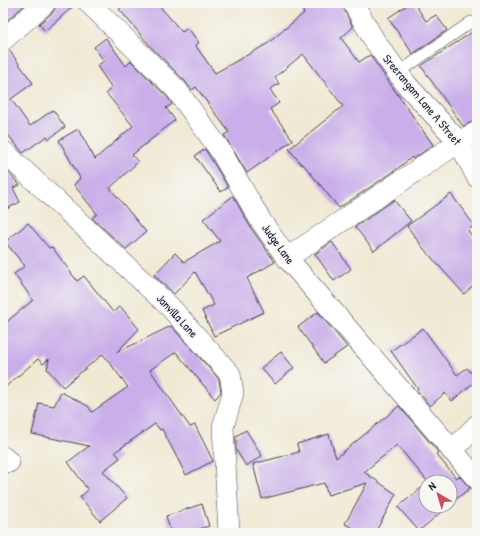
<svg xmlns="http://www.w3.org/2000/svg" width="480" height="536" font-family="'Patrick Hand',sans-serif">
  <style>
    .building { fill: #c9aee9 }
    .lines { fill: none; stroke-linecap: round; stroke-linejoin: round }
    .lane-casing { stroke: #414052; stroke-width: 12 }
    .street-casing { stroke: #414052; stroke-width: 22 }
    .lane { stroke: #fff; stroke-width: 11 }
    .street { stroke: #fff; stroke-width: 21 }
    .labels { text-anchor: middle; stroke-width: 3.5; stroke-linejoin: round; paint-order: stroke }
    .street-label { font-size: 12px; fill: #22223b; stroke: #f6f6f2 }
  </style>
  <rect width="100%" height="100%" fill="#f6f6f2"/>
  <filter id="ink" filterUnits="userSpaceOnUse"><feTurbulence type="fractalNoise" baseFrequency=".025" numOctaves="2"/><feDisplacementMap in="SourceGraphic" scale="8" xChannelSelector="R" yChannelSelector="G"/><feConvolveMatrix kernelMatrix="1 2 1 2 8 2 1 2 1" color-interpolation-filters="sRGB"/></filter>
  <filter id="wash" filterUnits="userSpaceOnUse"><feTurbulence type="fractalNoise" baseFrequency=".012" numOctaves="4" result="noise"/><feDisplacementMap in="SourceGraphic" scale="16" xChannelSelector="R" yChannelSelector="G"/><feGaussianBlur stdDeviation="0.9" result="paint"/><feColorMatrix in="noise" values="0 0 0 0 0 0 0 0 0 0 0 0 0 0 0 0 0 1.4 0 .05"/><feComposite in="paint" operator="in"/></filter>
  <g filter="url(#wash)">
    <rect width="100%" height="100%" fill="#f0e9d4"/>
    <g id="blocks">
      <!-- building -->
      <path class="building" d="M3 3H27L3 24Z
        M57 3H77L45 31 39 24 53 12Z
        M127 3H157L182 32 188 28 199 43 195 45 215 73 267 44 304 13 302 10 312 3H341L353 27 341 38 359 62 370 55 433 145 413 159 412 157 393 172 339 208 303 164 302 165 289 149 343 106 303 54 275 77 279 84 270 89 279 103 270 109 293 140 247 173 224 135 229 132 196 87 192 90 184 80 150 46 119 9Z
        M410 3H414L426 21 436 15 447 30 413 54 388 18Z
        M477 29V120L463 126 421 66Z
        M106 38 126 66 131 61 167 97 172 104 166 108 175 120 132 155 138 162 110 188 146 232 126 249 92 218 97 214 74 185 80 178 59 140 78 129 95 159 133 126 106 93 112 88 97 66 104 61 94 47Z
        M9 50 33 83 11 99 30 126 53 110 65 127 49 139 47 136 23 153 3 129V52Z
        M205 149 228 187 221 192 195 156Z
        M3 167 20 185 13 188 20 202 3 211Z
        M451 194 474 225 468 231 477 242V282L464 294 424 249 407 226Z
        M233 196 251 228 275 262 247 278 264 312 214 336 202 311 214 305 195 272 174 294 154 275 175 253 184 262 220 241 203 219Z
        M394 200 411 221 374 251 355 227Z
        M28 223 49 248 52 247 77 281 84 276 113 312 120 306 139 329 116 353 171 326 219 379 221 392 215 399 176 352 150 370 190 427 195 425 213 461 186 475 162 429 160 430 155 424 115 452 120 458 103 471 127 498 100 521 80 497 88 490 68 462 89 446 32 434 39 403 54 406 61 392 88 406 92 412 128 387 103 354 63 387 47 369 49 359 43 364 38 359 3 389V325L33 300 14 274 25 266 5 242Z
        M332 242 351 269 334 281 315 254Z
        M318 312 347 347 324 363 298 327Z
        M423 328 457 375 467 368 477 380 452 401 445 393 430 406 417 390 418 389 391 351Z
        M281 352 294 368 275 384 261 368Z
        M399 406 438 452 436 454 456 478 459 476 470 488 450 504V482H428L397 445 364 472 396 494 375 533H363L345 524 367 483 328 495 324 483 262 499 253 464 299 452 297 444 329 434 336 458Z
        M246 430 262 456 246 466 236 450V436Z
        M426 484V506H448L419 531 398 507Z
        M202 504 209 526 186 533H171L166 516Z"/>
    </g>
  </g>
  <g filter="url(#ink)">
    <use href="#blocks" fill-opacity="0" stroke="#414052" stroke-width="1"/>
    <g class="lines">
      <defs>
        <path id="lane" d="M398 73 471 22"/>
        <path id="street" d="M89 3 176 89 220 150 261 221 287 258 477 479
          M353 3 374 40 406 84 459 142 477 177
          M3 40 45 3
          M3 151 170 307 230 374 233 393 223 427 229 533
          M287 258 459 142 477 132
          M452 451 477 425
          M3 457 9 462"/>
      </defs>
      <!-- lane casing -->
      <use href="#lane" class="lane-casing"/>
      <!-- street casing -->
      <use href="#street" class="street-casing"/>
      <!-- lane -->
      <use href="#lane" class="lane"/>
      <!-- street -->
      <use href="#street" class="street"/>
    </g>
  </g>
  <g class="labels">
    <!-- street labels -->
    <g class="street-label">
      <text transform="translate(422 100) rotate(50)" y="4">Sreerangam Lane A Street</text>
      <text transform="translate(278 244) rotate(54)" y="4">Judge Lane</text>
      <text transform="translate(177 316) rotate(47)" y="4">Janvilla Lane</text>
    </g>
  </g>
  <!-- margin -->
  <rect width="480" height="536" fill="none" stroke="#f6f6f2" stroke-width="16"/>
  <!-- north arrow -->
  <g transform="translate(438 494) rotate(322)"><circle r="19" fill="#f6f6f2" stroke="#a1a1a9"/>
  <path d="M0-3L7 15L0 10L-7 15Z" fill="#d1495b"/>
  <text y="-6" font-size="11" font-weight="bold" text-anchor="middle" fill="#22223b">N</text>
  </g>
</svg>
